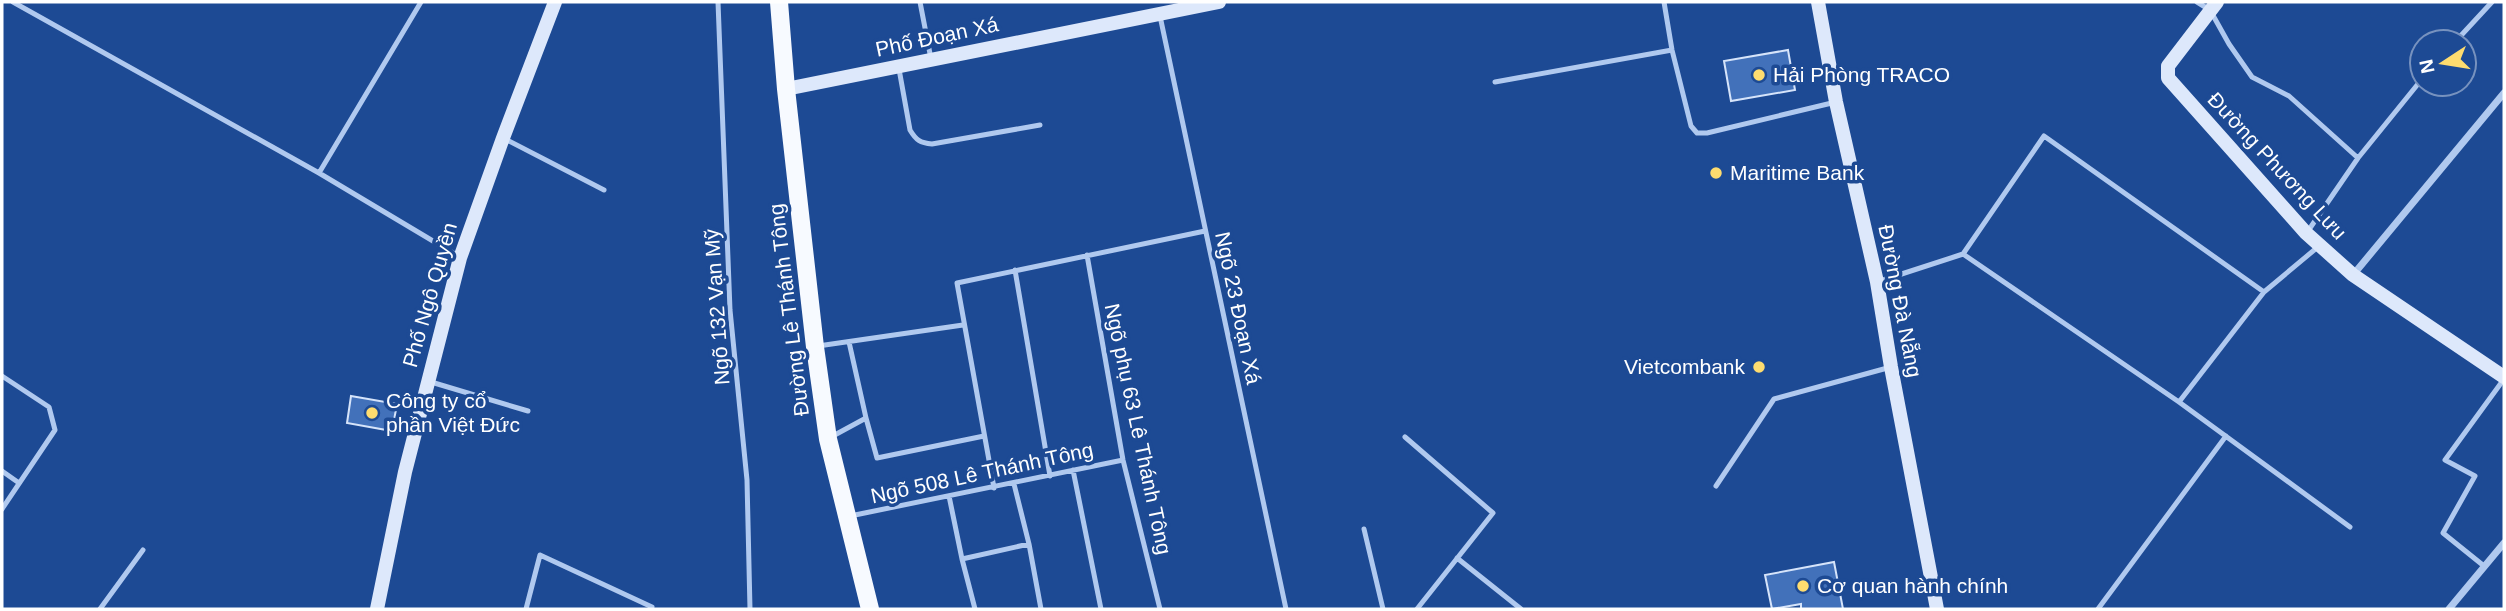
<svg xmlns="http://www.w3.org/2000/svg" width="2506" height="611" font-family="Helvetica,sans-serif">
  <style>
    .building { fill: #4271ba; stroke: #d6e4fa; stroke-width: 2 }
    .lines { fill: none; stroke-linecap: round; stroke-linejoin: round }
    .lane { stroke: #b0c9ef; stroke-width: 5 }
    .street { stroke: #b0c9ef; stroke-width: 7 }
    .secondary { stroke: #dde8fb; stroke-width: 14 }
    .primary { stroke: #f7faff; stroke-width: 18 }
    .poi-dot { fill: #fedc6f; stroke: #1d4a94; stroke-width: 2.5 }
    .labels { text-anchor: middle; stroke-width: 7; stroke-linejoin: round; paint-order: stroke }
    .street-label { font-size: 21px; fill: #fff; stroke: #1d4a94 }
    .poi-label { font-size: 21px; fill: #fff; stroke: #1d4a94; text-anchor: start }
  </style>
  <rect width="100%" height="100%" fill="#1d4a94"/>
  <!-- building -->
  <path class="building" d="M1788 50 1795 90 1731 101 1724 61Z
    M351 396 397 404 392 431 347 423Z
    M1834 562 1843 609H1801V604L1772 609 1765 575Z"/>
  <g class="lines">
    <!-- lane -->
    <path class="lane" d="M13 2 319 173
      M421 2 319 173 458 256
      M718 2 730 310 747 480 750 609
      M920 2 931 59
      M1664 2 1672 50 1691 126 1697 133H1707L1836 102
      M2197 2 2210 10 2229 44 2252 77 2289 96 2358 158
      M1160 16 1286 609
      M2455 42 2492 2
      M899 69 910 130C916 140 920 143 932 144L1040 125
      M1495 82 1672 50
      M505 139 604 190
      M2308 231 2358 158 2422 79
      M1963 254 2179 402 2350 527
      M1087 255 1123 460 1160 609
      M1015 270 1050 476
      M1880 281 1963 254 2044 136 2264 292
      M849 342 866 418
      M818 346 963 325
      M2 376 49 407 55 430 2 509
      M431 382 528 411
      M2179 402 2264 292 2319 246
      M831 437 866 418 877 458 984 436
      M1405 437 1493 513 1417 609
      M1073 470 1101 609
      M2 471 19 483
      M1014 484 1029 544 1041 609
      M1716 486 1774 399 1891 367
      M994 488 957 283 1205 231
      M949 496 962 559
      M850 516 1123 460
      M1364 529 1383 609
      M1457 558 1521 609
      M2484 566 2443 533 2475 476 2445 460 2504 379
      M100 609 143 550
      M526 609 540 555 652 607
      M975 609 962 559 1029 544
      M2098 609 2226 436"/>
    <!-- street -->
    <path class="street" d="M2353 275 2504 93
      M2449 609 2504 543"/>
    <!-- secondary -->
    <path class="secondary" d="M1818 2 1836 102 1877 282 1891 367 1937 609
      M2217 2 2168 66V78L2306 233 2353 275 2504 377
      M786 89 1219 2
      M377 609 405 472 460 258 503 138 555 2"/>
    <!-- primary -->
    <path class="primary" d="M779 2 786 89 815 347 828 439 870 609"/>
  </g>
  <!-- markers -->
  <g class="poi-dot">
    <circle cx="1759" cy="75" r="7"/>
    <circle cx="1716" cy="173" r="7"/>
    <circle cx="1759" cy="367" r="7"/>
    <circle cx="372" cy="413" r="7"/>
    <circle cx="1803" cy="586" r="7"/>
  </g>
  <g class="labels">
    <!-- street labels -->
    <g class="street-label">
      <text transform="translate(937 37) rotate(-12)" y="7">Phố Đoạn Xá</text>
      <text transform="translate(2277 166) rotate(47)" y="7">Đường Phương Lưu</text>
      <text transform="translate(430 295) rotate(-74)" y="7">Phố Ngô Quyền</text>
      <text transform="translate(1900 301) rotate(79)" y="7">Đường Đà Nẵng</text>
      <text transform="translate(717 307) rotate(-94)" y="7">Ngõ 132 Vạn Mỹ</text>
      <text transform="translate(1238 308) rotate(78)" y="7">Ngõ 23 Đoạn Xá</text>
      <text transform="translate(789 310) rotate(-97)" y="7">Đường Lê Thánh Tông</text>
      <text transform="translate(1138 429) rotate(78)" y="7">Ngõ phụ 63 Lê Thánh Tông</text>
      <text transform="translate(982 473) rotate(-12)" y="7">Ngõ 508 Lê Thánh Tông</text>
    </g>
    <!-- poi labels -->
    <g class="poi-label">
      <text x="1773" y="82">Hải Phòng TRACO</text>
      <text x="1730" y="180">Maritime Bank</text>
      <text x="1745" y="374" text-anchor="end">Vietcombank</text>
      <text x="386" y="408">Công ty cổ<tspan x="386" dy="24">phần Việt Đức</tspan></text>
      <text x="1817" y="593">Cơ quan hành chính</text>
    </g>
  </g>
  <!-- border -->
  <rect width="2506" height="611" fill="none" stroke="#ffffff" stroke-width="7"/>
  <!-- north arrow -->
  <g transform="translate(2443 63) rotate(258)"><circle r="33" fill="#1d4a94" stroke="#7792bf" stroke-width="2"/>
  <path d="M0-5L12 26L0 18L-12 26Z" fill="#fedc6f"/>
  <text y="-10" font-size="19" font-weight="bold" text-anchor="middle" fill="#ffffff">N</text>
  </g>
</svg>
